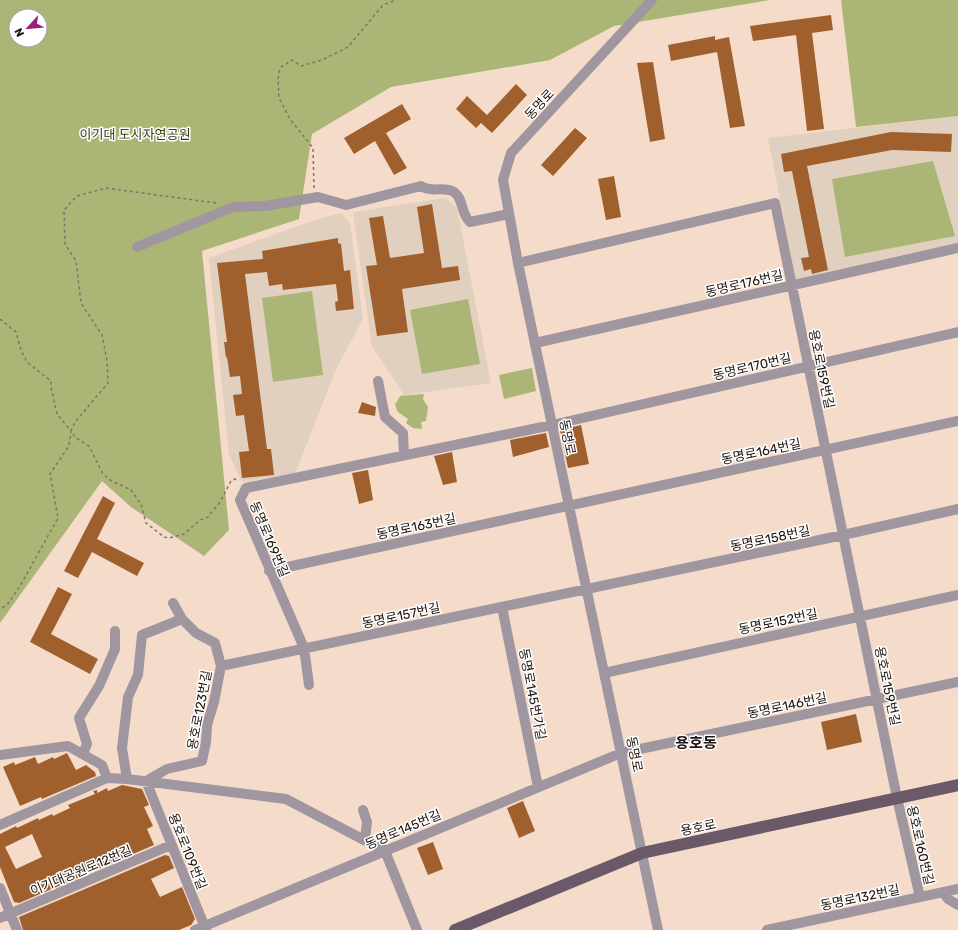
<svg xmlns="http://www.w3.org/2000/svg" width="958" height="930" font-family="Rubik,'Noto Sans KR',sans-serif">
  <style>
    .education { fill: #e1d0bf }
    .green { fill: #abb676; fill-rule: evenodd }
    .building { fill: #a0602d; fill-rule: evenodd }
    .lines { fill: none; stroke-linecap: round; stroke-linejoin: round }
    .path { stroke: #837267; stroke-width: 1.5; stroke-dasharray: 3 3; stroke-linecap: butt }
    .minor { stroke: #a0969f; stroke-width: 10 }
    .major { stroke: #695969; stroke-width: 12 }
    .labels { text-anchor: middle; stroke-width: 3; stroke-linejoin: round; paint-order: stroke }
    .street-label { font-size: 13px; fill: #1e150f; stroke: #fff }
    .park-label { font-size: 13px; fill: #363b18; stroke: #fff }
    .quarter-label { font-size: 15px; font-weight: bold; fill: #1e150f; stroke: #fff }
  </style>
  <rect width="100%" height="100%" fill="#f5dbca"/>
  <!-- education -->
  <path class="education" d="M958 116V243L796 280 768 138Z
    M446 198 457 208 491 383 404 395 372 347 353 212Z
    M341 213 350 223 363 319 336 369 295 474 242 482 229 455 209 258 315 220Z"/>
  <!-- green -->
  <path class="green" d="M0 0H770L614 26 550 60 391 87 312 134 299 219 202 251 229 530 204 556 131 507 102 481 0 623ZM16 16H40V40H16Z
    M841 0H958V116L856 127Z
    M933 161 955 236 845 257 832 179Z
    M312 291 323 375 273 382 262 298Z
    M468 299 480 364 422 374 410 310Z
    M532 368 536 391 504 399 499 375Z
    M424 394 423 399 428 407 426 421 421 422 422 429 413 428 406 423 408 419 398 412 395 405 400 396Z"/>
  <!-- building -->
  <path class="building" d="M831 15 833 30 812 33 824 129 807 131 796 35 753 41 750 26Z
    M715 36V40L729 37 745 126 730 128 717 52 671 61 668 45Z
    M653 62 665 139 650 142 637 63Z
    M516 84 527 95 492 133 481 123 476 128 456 109 467 96 487 115Z
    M402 104 411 119 386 133 407 168 394 175 375 141 354 154 344 138Z
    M575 128 587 138 553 176 541 165Z
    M891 132 952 134 951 152 892 150 807 166 828 270 812 274 811 269 804 271 801 258 809 257 792 171 784 172 781 154Z
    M614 176 621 217 606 220 598 179Z
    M432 204 442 268 458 266 460 280 402 289 408 332 377 336 366 266 377 265 369 218 383 216 390 258 424 253 417 207Z
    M338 238V243L341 244 344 271 350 270 354 309 336 311 335 302 338 301 336 284 283 290 282 284 269 286 267 272 245 274 267 449H271L274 475 242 478 239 452 249 451 244 415 236 416 233 395 242 394 240 376 230 377 227 357 226 358 224 342H227L217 263 263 259 262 251Z
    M362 402 376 407 375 416 358 413Z
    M581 425 589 464 568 468 560 430Z
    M546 433 549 447 513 457 510 440Z
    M452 452 457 482 443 485 434 456Z
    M368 470 373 500 359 504 352 473Z
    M103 496 115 503 97 539 144 563 137 576 92 552 78 578 64 571Z
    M58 587 72 594 51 634 98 659 90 674 30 642Z
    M856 714 862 742 827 750 821 722Z
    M67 753 76 770 86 765 95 772 96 776 42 799 41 797 20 806 3 767 14 762 15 765 35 757 38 764 53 757 54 759Z
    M122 785 142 789 149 805 144 807 153 826 147 829 154 845 19 903 14 902 0 867V834L16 826 17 828 38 818 39 820 52 814 53 816 70 808 68 805 95 794 93 791 97 790V793L107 788 108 791ZM32 834 42 857 16 869 5 847Z
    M523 801 535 831 519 838 507 808Z
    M433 842 443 869 428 875 417 848Z
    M165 855 169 856 174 868 151 879 160 897 182 887 195 919 191 925 179 930H23L19 917Z"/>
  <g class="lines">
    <!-- path -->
    <path class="path" d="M314 188 313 148 290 119 279 98 278 79 280 68 292 60 301 66 322 60 348 47 383 5 396 0
      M216 203 106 188 77 196 64 210 65 244 76 261 81 303 102 335 107 361 108 383 75 422 71 431 76 438 89 446 103 474 110 480 131 490 141 504 146 523 164 537 169 538 184 534 200 520 208 517 220 502 231 481 235 479 238 482
      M0 319 16 332 21 350 27 362 51 381V387L57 414 71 431 69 446 50 474 58 518 20 586 7 605 0 609"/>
    <!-- minor -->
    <path class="minor" d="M652 0 511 153 503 180 518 263 658 930
      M137 247 233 207 265 206 318 197 346 205 421 186C431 193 445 186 454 192 464 199 460 213 470 222L509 214
      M518 263 775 203 897 798 920 897
      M535 343 958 248
      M378 381 385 417 403 433 404 455
      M269 571 958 421
      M173 603 182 619
      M502 607 538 787
      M221 666 843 535 958 509
      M604 673 958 595
      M309 685 304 648 240 500 246 488 552 425 958 332
      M83 754 87 744 79 718 99 686 115 649V631
      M0 755 68 746 102 765 107 778
      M127 779 122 748 128 697 138 675 142 635 182 619 196 633 215 643 221 666 214 702 207 725 206 742 202 761 167 769 146 781 206 930
      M363 810 367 822 365 839
      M0 825 107 778 127 779 286 799 385 851 417 930
      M0 888 17 930
      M943 892 948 899 958 905
      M0 918 171 845
      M195 930 621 753 958 682
      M767 930 958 889"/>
    <!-- major -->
    <path class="major" d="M455 930 642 853 958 785"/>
  </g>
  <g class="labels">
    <!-- street labels -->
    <g class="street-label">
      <text transform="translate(539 104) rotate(-47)" y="5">동명로</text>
      <text transform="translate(744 283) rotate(-13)" y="5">동명로176번길</text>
      <text transform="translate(752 366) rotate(-13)" y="5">동명로170번길</text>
      <text transform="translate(822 369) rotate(78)" y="5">용호로159번길</text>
      <text transform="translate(568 437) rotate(78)" y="5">동명로</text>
      <text transform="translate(761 451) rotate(-12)" y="5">동명로164번길</text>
      <text transform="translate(416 526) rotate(-12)" y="5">동명로163번길</text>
      <text transform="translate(770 538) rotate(-12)" y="5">동명로158번길</text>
      <text transform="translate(270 539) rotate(67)" y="5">동명로169번길</text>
      <text transform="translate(401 615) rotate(-12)" y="5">동명로157번길</text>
      <text transform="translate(778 621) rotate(-12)" y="5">동명로152번길</text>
      <text transform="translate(888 686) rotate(78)" y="5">용호로159번길</text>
      <text transform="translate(533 694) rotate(79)" y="5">동명로145번가길</text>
      <text transform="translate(787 705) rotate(-12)" y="5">동명로146번길</text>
      <text transform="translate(199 710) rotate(-79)" y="5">용호로123번길</text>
      <text transform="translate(635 754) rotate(78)" y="5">동명로</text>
      <text transform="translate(698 827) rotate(-12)" y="5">용호로</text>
      <text transform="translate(403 829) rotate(-23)" y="5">동명로145번길</text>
      <text transform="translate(921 845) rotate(77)" y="5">용호로160번길</text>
      <text transform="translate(188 851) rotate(68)" y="5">용호로109번길</text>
      <text transform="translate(81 870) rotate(-23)" y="5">이기대공원로12번길</text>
      <text transform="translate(860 897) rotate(-12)" y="5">동명로132번길</text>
    </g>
    <!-- park labels -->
    <g class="park-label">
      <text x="135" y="139">이기대 도시자연공원</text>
    </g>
    <!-- quarter labels -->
    <g class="quarter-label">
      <text x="696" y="748">용호동</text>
    </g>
  </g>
  <!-- north arrow -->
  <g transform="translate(28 28) rotate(243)"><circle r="19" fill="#ffffff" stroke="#a5a19f"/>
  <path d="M0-3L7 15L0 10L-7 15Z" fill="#991f78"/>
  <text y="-6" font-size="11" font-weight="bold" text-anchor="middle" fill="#1e150f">N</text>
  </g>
</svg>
